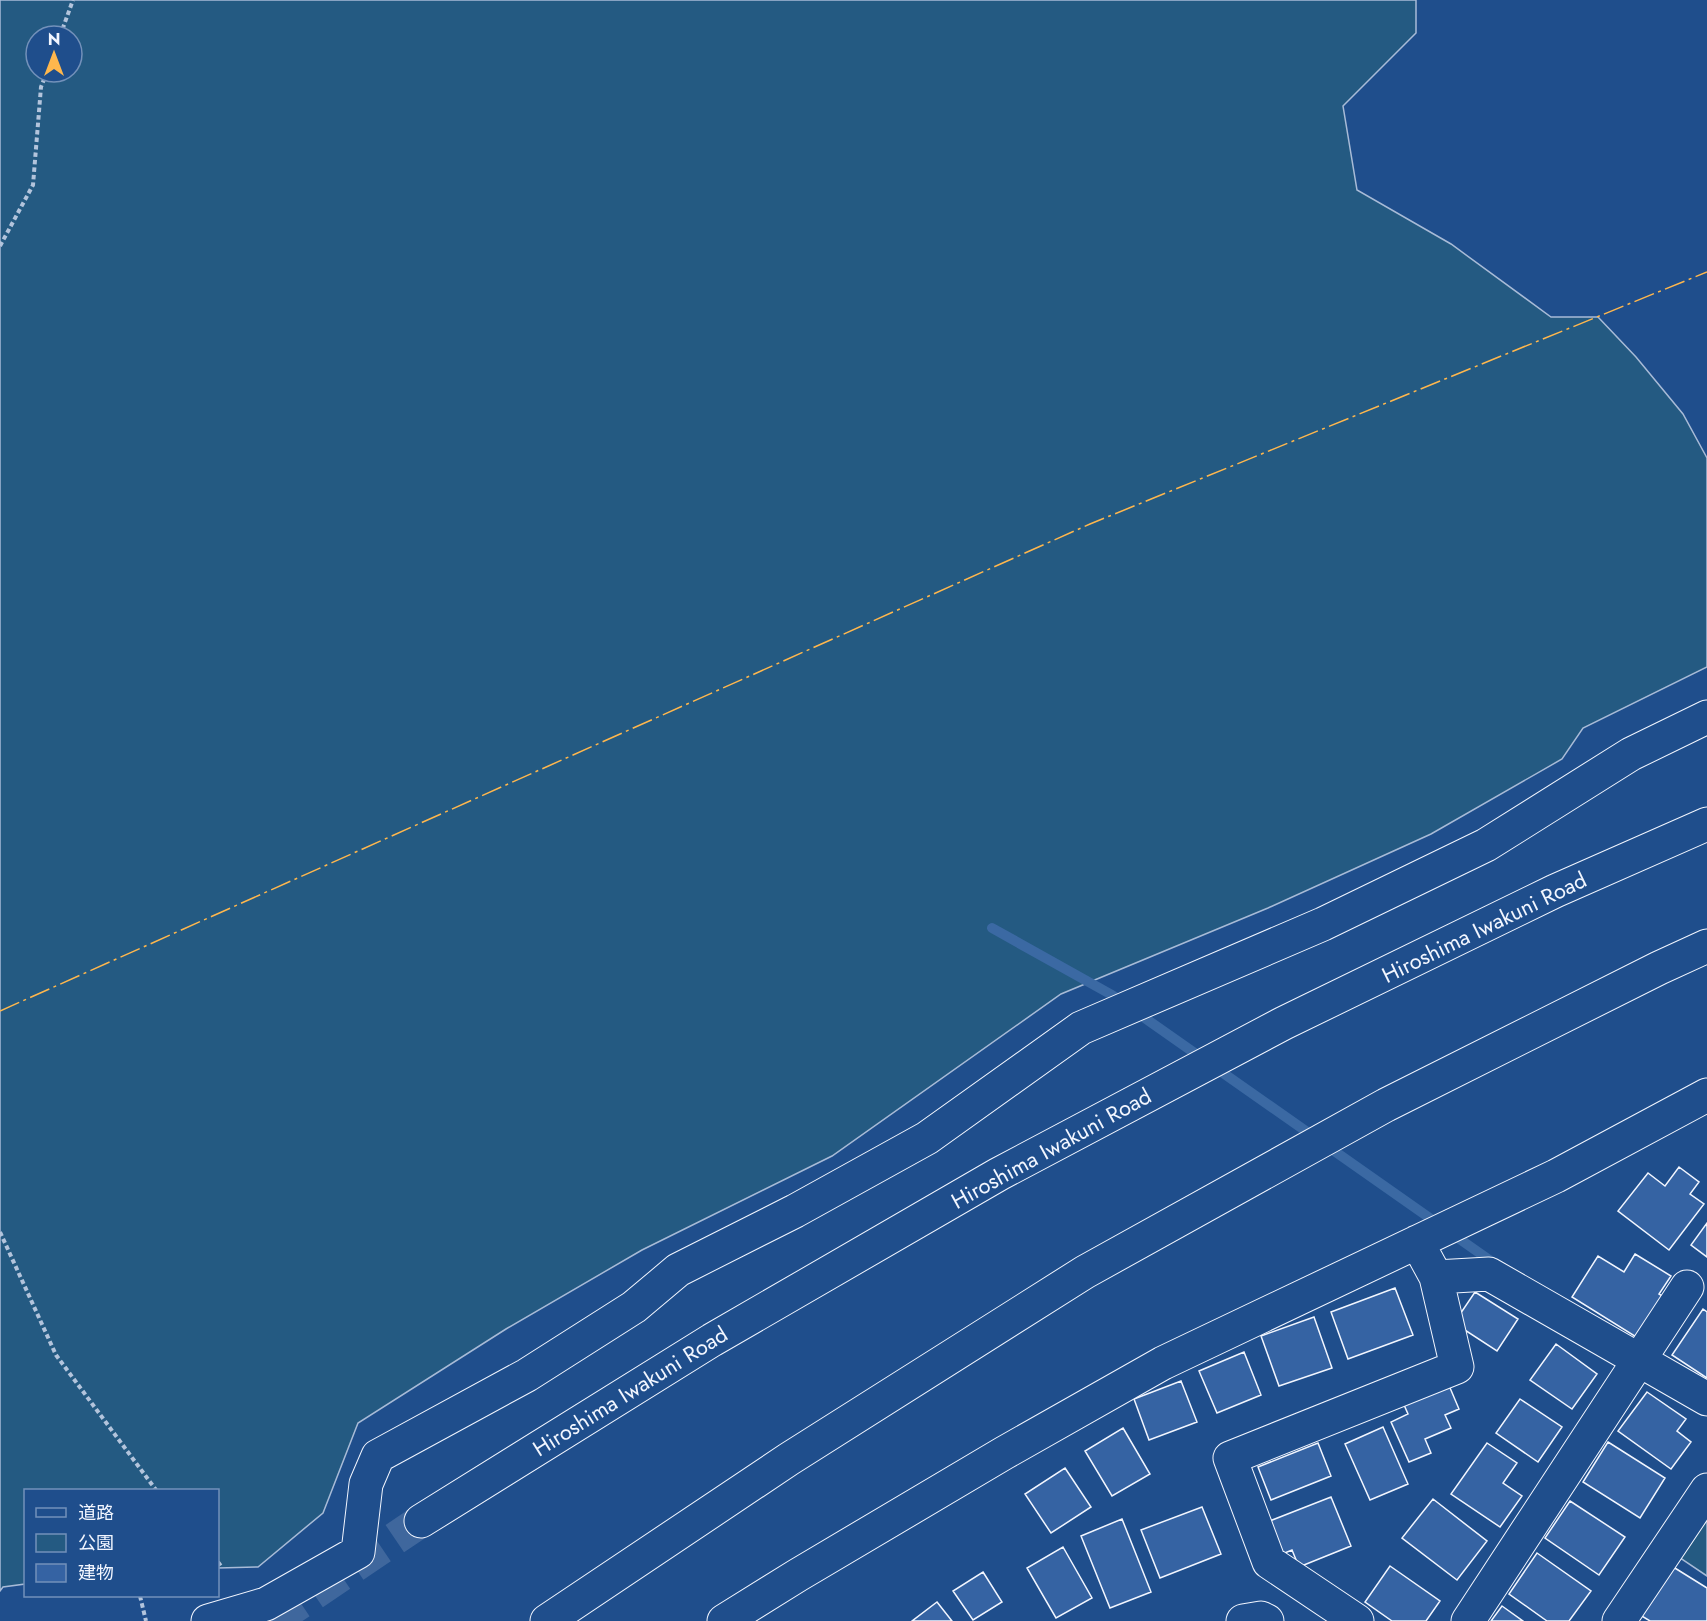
<svg xmlns="http://www.w3.org/2000/svg" width="1707" height="1621" font-family="Jost,'Noto Sans JP',sans-serif">
  <style>
    .green { fill: #245a82; stroke: #a8bbd7; stroke-width: 1.5; fill-rule: evenodd }
    .lines { fill: none; stroke-linecap: round; stroke-linejoin: round }
    .stream { stroke: #3b69a3; stroke-width: 10 }
    .building { fill: #3563a3; stroke: #f2f6ff; stroke-width: 1.5 }
    .motorway-tunnel { stroke: #3f679d; stroke-width: 33; stroke-dasharray: 33 16; stroke-linecap: butt }
    .minor-casing { stroke: #f2f6ff; stroke-width: 35 }
    .motorway-casing { stroke: #f2f6ff; stroke-width: 35 }
    .path { stroke: #b3c4dc; stroke-width: 4; stroke-dasharray: 4.5 3; stroke-linecap: butt }
    .minor { stroke: #1f4e8c; stroke-width: 33 }
    .motorway { stroke: #1f4e8c; stroke-width: 33 }
    .power { stroke: #ffb74d; stroke-width: 1.5; stroke-dasharray: 21 4.5 3 4.5; stroke-linecap: butt }
    .labels { text-anchor: middle; stroke-width: 4.5; stroke-linejoin: round; paint-order: stroke }
    .street-label { font-size: 22px; fill: #f2f6ff; stroke: #1f4e8c }
  </style>
  <rect width="100%" height="100%" fill="#1f4e8c"/>
  <!-- green -->
  <path class="green" d="M0 0H1416V33L1343 106 1357 190 1451 244 1551 317H1598L1636 357 1683 414 1707 458V667L1583 728 1562 759 1431 834 1268 908 1061 994 832 1156 642 1250 506 1329 358 1423 323 1513 258 1567 218 1568V1490H26L25 1584 3 1587 0 1591ZM36 36H72V72H36Z
    M1707 1490V1576L1667 1549Z"/>
  <g class="lines">
    <!-- stream -->
    <path class="stream" d="M992 928 1112 995 1498 1266"/>
  </g>
  <!-- building -->
  <path class="building" d="M1679 1167 1699 1182 1690 1194 1704 1204 1669 1250 1618 1211 1648 1173 1665 1186Z
    M1707 1223V1257L1691 1245Z
    M1635 1254 1671 1276 1659 1294 1667 1299 1641 1340 1572 1297 1598 1256 1624 1272Z
    M1395 1288 1413 1335 1348 1359 1331 1312Z
    M1475 1292 1518 1319 1497 1351 1454 1323Z
    M1703 1309 1707 1312V1378L1672 1355Z
    M1314 1317 1332 1368 1279 1386 1261 1336Z
    M1556 1344 1597 1374 1572 1409 1530 1380Z
    M1244 1352 1261 1395 1217 1413 1199 1371Z
    M1445 1376 1459 1409 1445 1415 1451 1428 1425 1439 1431 1453 1409 1462 1391 1422 1408 1414 1400 1396Z
    M1181 1381 1197 1422 1149 1440 1134 1399Z
    M1647 1392 1686 1419 1677 1431 1691 1442 1671 1469 1618 1431Z
    M1520 1399 1562 1427 1538 1462 1496 1433Z
    M1383 1427 1408 1484 1370 1500 1345 1444Z
    M1123 1428 1150 1474 1112 1496 1085 1451Z
    M1608 1442 1665 1478 1640 1518 1583 1482Z
    M1318 1443 1331 1476 1271 1500 1258 1467Z
    M1487 1443 1517 1463 1503 1483 1522 1496 1500 1527 1451 1494Z
    M1065 1468 1091 1507 1051 1533 1025 1494Z
    M1331 1497 1351 1546 1299 1567 1292 1550 1275 1557 1262 1524Z
    M1433 1499 1487 1541 1457 1580 1402 1538Z
    M1570 1501 1625 1537 1599 1575 1545 1538Z
    M1202 1507 1221 1554 1160 1578 1141 1530Z
    M1122 1519 1151 1592 1110 1608 1081 1536Z
    M1063 1547 1092 1598 1056 1618 1027 1568Z
    M1537 1553 1591 1591 1569 1621H1547L1509 1594Z
    M1670 1565 1707 1588V1621H1650L1640 1615Z
    M1390 1566 1440 1601 1426 1621H1392L1365 1602Z
    M983 1572 1002 1602 973 1620 953 1591Z
    M937 1602 952 1621H912Z
    M1502 1606 1523 1621H1491Z"/>
  <g class="lines">
    <!-- motorway-tunnel -->
    <path class="motorway-tunnel" d="M273 1621 421 1521"/>
    <defs>
      <path id="minor" d="M1436 1277 1489 1274 1707 1399
        M208 1621 266 1604 358 1552 366 1484 378 1456 527 1375 634 1307 678 1270 795 1211 927 1138 1081 1028 1323 924 1486 845 1631 754 1707 717
        M724 1621 798 1575 1004 1453 1163 1363 1556 1176 1707 1095
        M1243 1621 1261 1618 1267 1621
        M1357 1621 1269 1562 1230 1458 1457 1367 1436 1277 1417 1242
        M1468 1621 1687 1287
        M1619 1621 1707 1490"/>
      <path id="motorway" d="M421 1521 712 1340 999 1174 1284 1023 1555 891 1707 824
        M547 1621 789 1459 1085 1272 1386 1105 1659 968 1707 946"/>
    </defs>
    <!-- minor casing -->
    <use href="#minor" class="minor-casing"/>
    <!-- motorway casing -->
    <use href="#motorway" class="motorway-casing"/>
    <!-- path -->
    <path class="path" d="M60 36 73 0
      M0 246 33 185 41 87 47 72
      M0 1232 56 1355 156 1490
      M218 1562 221 1566 218 1567
      M140 1596 146 1621"/>
    <!-- minor -->
    <use href="#minor" class="minor"/>
    <!-- motorway -->
    <use href="#motorway" class="motorway"/>
    <!-- power -->
    <path class="power" d="M0 1011 1090 524 1707 272"/>
  </g>
  <g class="labels">
    <!-- street labels -->
    <g class="street-label">
      <text transform="translate(1484 927) rotate(-26)" y="8">Hiroshima Iwakuni Road</text>
      <text transform="translate(1051 1148) rotate(-29)" y="8">Hiroshima Iwakuni Road</text>
      <text transform="translate(630 1391) rotate(-32)" y="8">Hiroshima Iwakuni Road</text>
    </g>
  </g>
  <!-- legend -->
  <rect x="24" y="1489" width="195" height="108" fill="#1f4e8c" stroke="#7391ba" stroke-width="1.5"/>
  <rect x="36" y="1508" width="30" height="9" fill="#1f4e8c" stroke="#7391ba" stroke-width="1.5"/>
  <text x="78" y="1519" font-size="18" fill="#f2f6ff">道路</text>
  <rect x="36" y="1534" width="30" height="18" fill="#245a82" stroke="#7391ba" stroke-width="1.5"/>
  <text x="78" y="1549" font-size="18" fill="#f2f6ff">公園</text>
  <rect x="36" y="1564" width="30" height="18" fill="#3563a3" stroke="#7391ba" stroke-width="1.5"/>
  <text x="78" y="1579" font-size="18" fill="#f2f6ff">建物</text>
  <!-- north arrow -->
  <g transform="translate(54 54)"><circle r="28" fill="#1f4e8c" stroke="#7391ba" stroke-width="1.5"/>
  <path d="M0-4.5L10 22L0 15L-10 22Z" fill="#ffb74d"/>
  <text y="-9" font-size="16" font-weight="bold" text-anchor="middle" fill="#f2f6ff">N</text>
  </g>
</svg>
